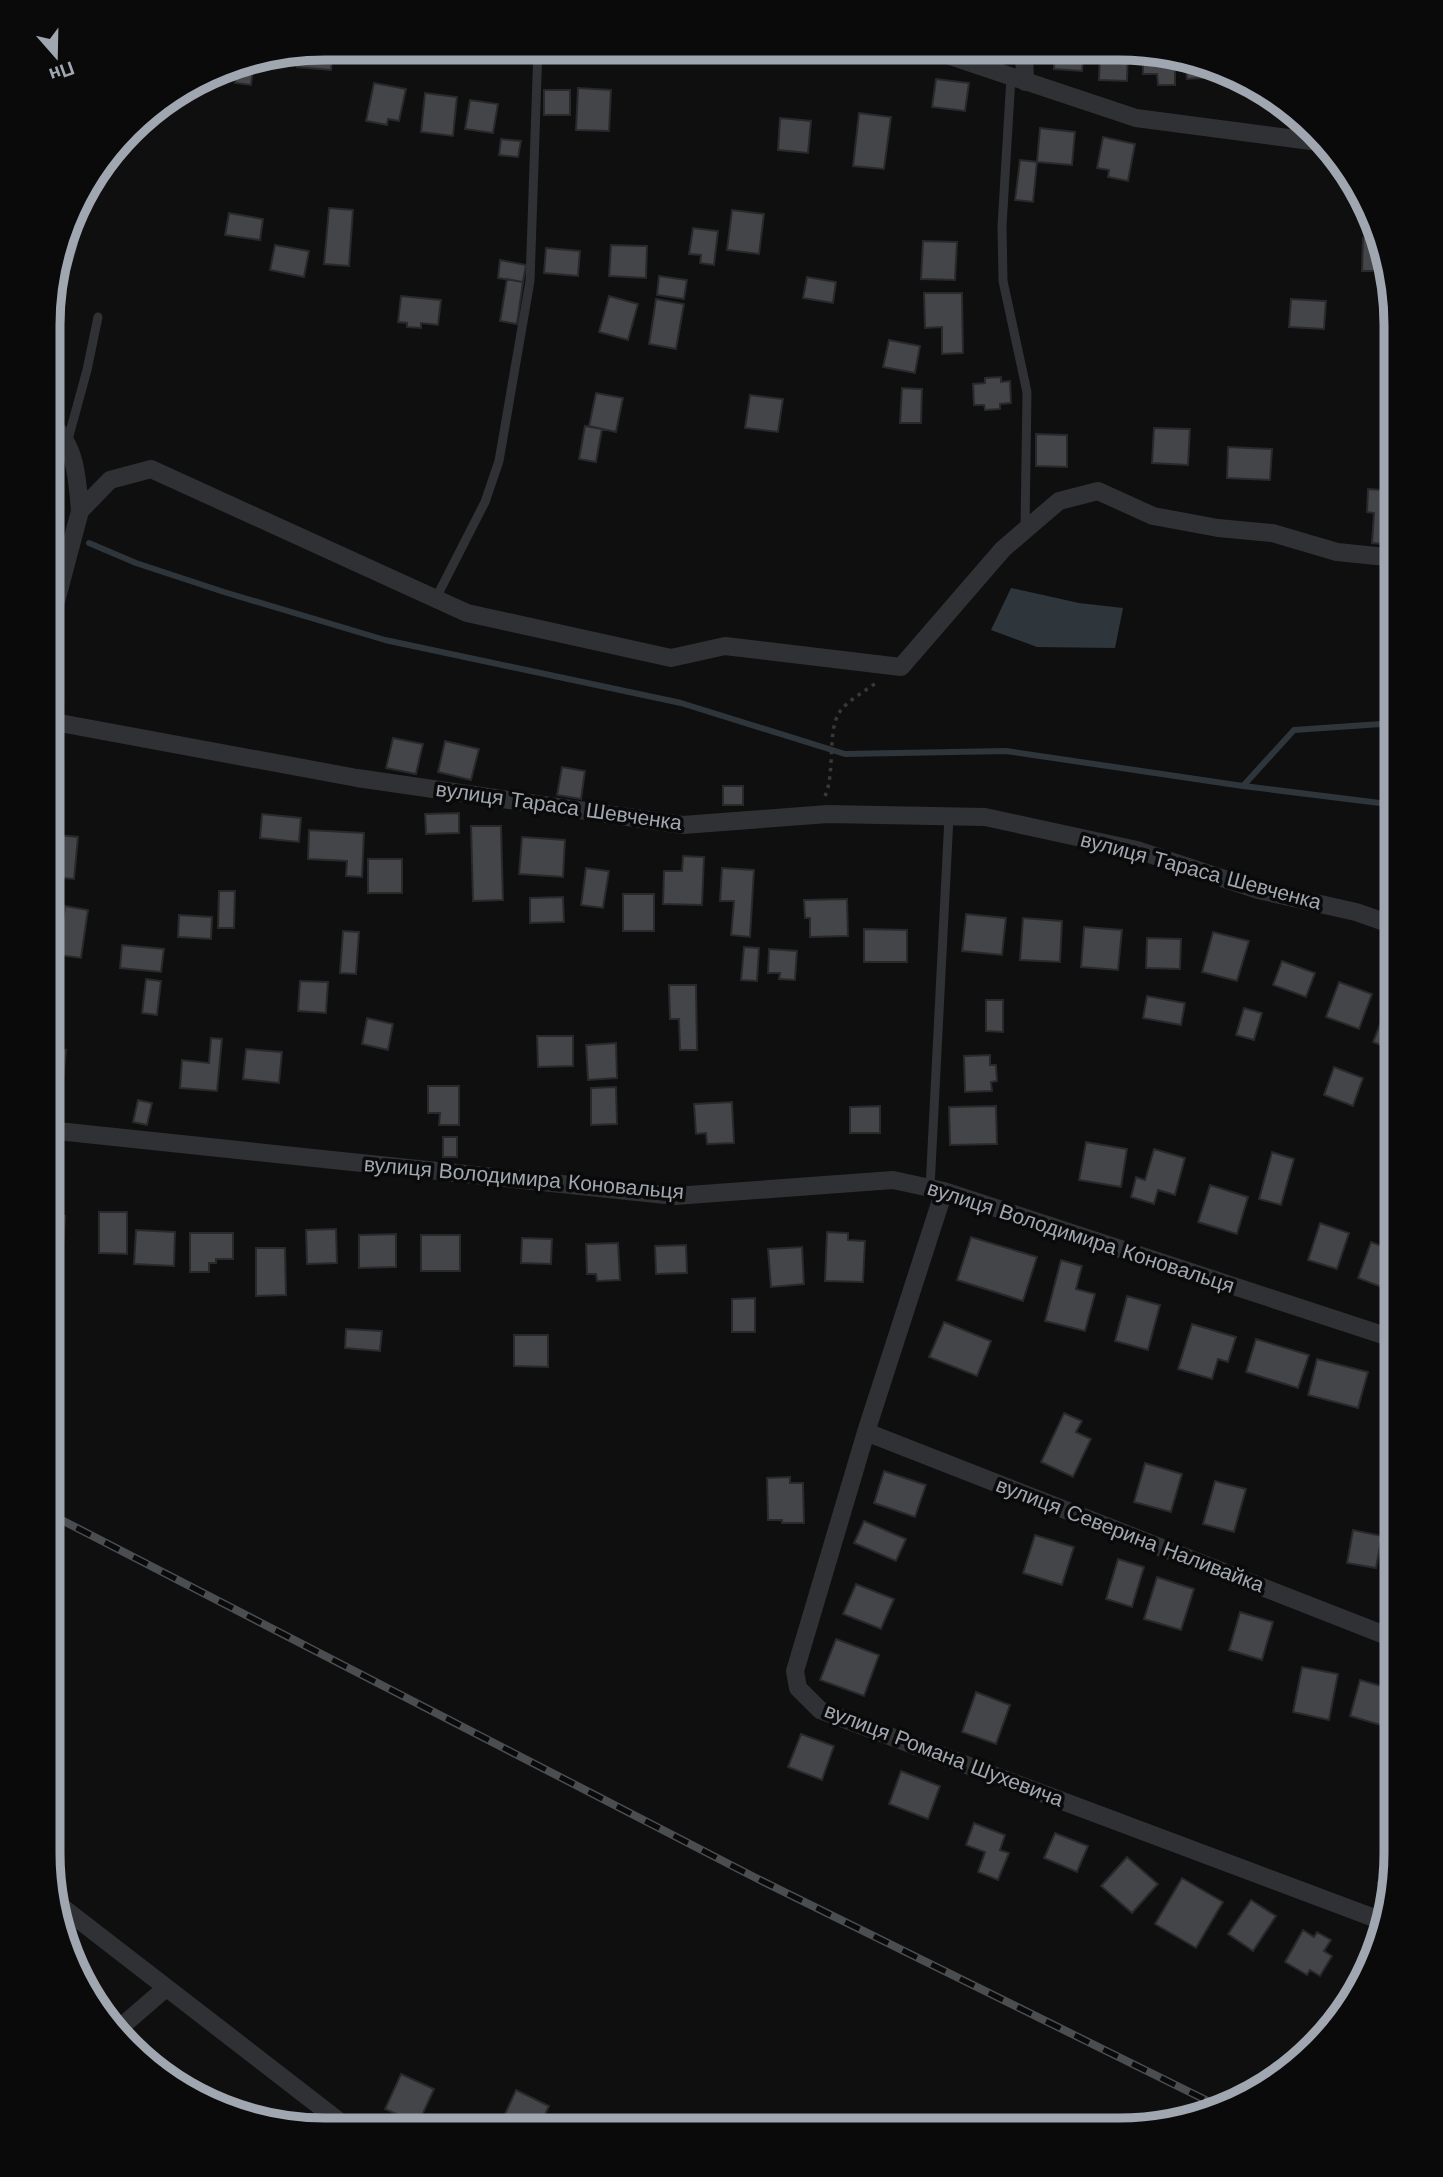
<svg xmlns="http://www.w3.org/2000/svg" width="1443" height="2177" font-family="'Work Sans',sans-serif">
  <style>
    .water { fill: #2e363b }
    .lines { fill: none; stroke-linecap: round; stroke-linejoin: round }
    .stream { stroke: #2e363b; stroke-width: 6 }
    .building { fill: #434548; stroke: #29292c; stroke-width: 2 }
    .path { stroke: #37383b; stroke-width: 3.5; stroke-dasharray: 3.5 5; stroke-linecap: butt }
    .lane { stroke: #303135; stroke-width: 9 }
    .street { stroke: #303135; stroke-width: 18 }
    .rail-casing { stroke: #4b4e51; stroke-width: 8 }
    .rail { stroke: #0a0a0b; stroke-width: 5; stroke-dasharray: 16; stroke-linecap: butt }
    .labels { text-anchor: middle; stroke-width: 7; stroke-linejoin: round; paint-order: stroke }
    .street-label { font-size: 21px; fill: #a1a7b0; stroke: #0a0a0b }
    .rim { fill: none; stroke: #a1a7b0; stroke-width: 9 }
  </style>
  <rect width="100%" height="100%" fill="#0f0f10"/>
  <!-- water -->
  <path class="water" d="M1011 588 1079 603 1123 608 1115 648 1037 647 991 630Z"/>
  <g class="lines">
    <!-- stream -->
    <path class="stream" d="M49 526 61 532
      M89 543 136 563 224 592 385 640 681 703 845 754 1006 751 1243 786 1294 730 1396 723
      M1243 786 1396 805"/>
  </g>
  <!-- building -->
  <path class="building" d="M324 47H333L331 70 297 67 298 52Z
    M1055 49H1084L1082 71 1054 69Z
    M1100 50H1128L1127 81 1099 80Z
    M1143 50H1156L1175 55V85H1158L1157 74H1143Z
    M1185 58 1218 66V77L1187 79Z
    M254 59 251 85 235 83 238 62Z
    M936 79 969 83 965 111 932 107Z
    M374 83 406 89 399 121 388 119 387 125 366 121Z
    M578 88 611 90 609 131 576 130Z
    M544 90H570V115H544Z
    M425 93 457 97 453 136 421 132Z
    M470 100 498 104 493 133 465 129Z
    M859 113 891 117 884 169 853 166Z
    M780 118 811 121 808 153 778 150Z
    M1040 128 1075 132 1072 165 1037 162Z
    M1103 137 1135 144 1128 181 1108 177 1109 170 1097 168Z
    M501 139 521 141 518 157 499 155Z
    M1020 160 1037 162 1033 202 1015 200Z
    M100 167 98 182 89 181Z
    M329 208 353 210 349 266 324 264Z
    M732 210 764 214 759 254 727 250Z
    M229 213 263 219 260 240 225 235Z
    M693 228 718 231 714 265 700 263 701 255 689 254Z
    M1363 238H1379L1384 266H1377V271H1362Z
    M923 241 957 242 955 280 921 279Z
    M275 245 309 251 304 277 270 270Z
    M611 245 647 246 646 278 609 276Z
    M546 248 580 251 578 276 544 273Z
    M500 260 526 265 523 282 498 278Z
    M659 276 687 280 684 299 657 295Z
    M807 277 836 282 833 303 803 298Z
    M507 279 523 282 517 324 500 321Z
    M924 293H962L963 353 942 354V327L925 328Z
    M401 296 441 300 438 325 421 323V328L407 327V323L398 322Z
    M609 296 638 304 628 340 599 332Z
    M656 299 684 304 676 349 649 344Z
    M1291 299 1326 301 1324 329 1289 327Z
    M889 340 920 346 915 373 883 367Z
    M1001 377V382L1010 381 1011 403 1000 404V409L985 410 984 405H974L973 384 985 383V378Z
    M902 388 922 389 921 423H900Z
    M596 393 623 398 616 432 589 426Z
    M750 395 783 399 778 432 745 428Z
    M1394 424 1396 449 1383 448V435L1394 436Z
    M585 426 602 429 596 462 579 459Z
    M1154 428 1190 429 1188 465 1152 463Z
    M1036 434 1067 435V467L1036 466Z
    M1228 447 1272 449 1270 480 1227 478Z
    M1368 489 1396 491 1394 545 1372 543 1374 513 1367 512Z
    M393 738 423 744 416 774 386 768Z
    M445 741 479 749 471 780 438 772Z
    M562 767 585 771 581 799 557 795Z
    M723 786H743V805H723Z
    M459 813V833L426 834 425 814Z
    M262 814 301 818 299 842 260 838Z
    M471 826H501L503 900 473 901Z
    M309 830 364 833 362 877 346 876 347 861 308 859Z
    M49 834 78 837 74 879 49 877Z
    M522 837 565 840 563 877 519 874Z
    M683 856 704 857 702 905 663 904 664 871H682Z
    M368 859H402V893H368Z
    M586 868 609 871 603 908 581 905Z
    M722 868 754 870 750 937 731 935 734 901H720Z
    M219 891H235L234 928H218Z
    M623 894H654V931H623Z
    M563 897 564 922 530 923V898Z
    M847 899 848 936 810 937V918H805L804 900Z
    M65 906 88 910 81 958 58 955Z
    M966 914 1006 918 1002 955 962 951Z
    M179 915 212 917 211 939 178 937Z
    M1023 918 1062 921 1060 962 1020 960Z
    M1084 927 1122 930 1118 970 1081 967Z
    M864 929 907 930V962H864Z
    M343 931 359 932 356 974 340 973Z
    M1213 932 1249 941 1237 981 1202 972Z
    M1147 938 1181 939 1180 969 1146 968Z
    M122 945 164 949 161 972 120 968Z
    M744 947 759 948 757 981 741 980Z
    M769 949 797 951 795 980 779 979 780 973H768Z
    M1282 961 1315 973 1306 997 1273 985Z
    M146 979 161 981 157 1015 142 1013Z
    M300 981 328 982 326 1013 298 1011Z
    M1339 982 1372 994 1359 1029 1326 1017Z
    M669 985H696L697 1050H680L679 1019H670Z
    M1147 996 1185 1003 1181 1025 1143 1018Z
    M986 1000H1003V1032L986 1031Z
    M1387 1007 1395 1010V1051L1373 1042Z
    M1244 1008 1262 1013 1254 1040 1236 1035Z
    M367 1018 393 1024 388 1050 362 1044Z
    M537 1036H573V1066L538 1067Z
    M211 1038 222 1039 217 1091 180 1088 182 1060 209 1063Z
    M616 1043 617 1078 588 1080 586 1045Z
    M48 1048 66 1050 62 1090 48 1088Z
    M246 1049 282 1052 279 1083 243 1079Z
    M990 1055V1065H996L997 1081 991 1082 992 1091 965 1092 964 1056Z
    M1334 1067 1363 1078 1353 1106 1324 1095Z
    M428 1086H459V1125H439L440 1113H428Z
    M616 1087 617 1124 591 1125V1088Z
    M138 1100 152 1103 147 1125 133 1122Z
    M732 1102 734 1143 707 1144 706 1133 696 1134 694 1104Z
    M880 1106V1133H850V1107Z
    M996 1106 997 1144 950 1145 949 1107Z
    M443 1137H457V1157H443Z
    M1086 1142 1127 1149 1121 1187 1079 1180Z
    M1154 1149 1185 1158 1175 1195 1158 1190 1154 1204 1131 1197 1136 1177 1145 1180Z
    M1272 1152 1294 1159 1281 1205 1259 1199Z
    M1210 1185 1248 1197 1237 1234 1198 1222Z
    M99 1212H127V1254L99 1253Z
    M48 1215 65 1216 63 1248H48Z
    M1320 1223 1349 1233 1337 1269 1308 1260Z
    M336 1229 337 1263 307 1264 306 1230Z
    M136 1230 175 1232 174 1266 134 1264Z
    M827 1232 848 1233V1240L865 1241 863 1282 825 1281Z
    M190 1233H233V1259H216V1263H209V1272H190Z
    M396 1234V1267L359 1268V1235Z
    M421 1235H460V1271H421Z
    M971 1237 1037 1257 1023 1301 957 1280Z
    M522 1238 552 1239 551 1264 521 1263Z
    M1371 1242 1395 1251V1273L1389 1290 1358 1278Z
    M618 1243 620 1280 597 1281 596 1274H587L586 1244Z
    M686 1245 687 1273 656 1274 655 1246Z
    M802 1247 804 1284 771 1287 768 1249Z
    M256 1248H285L286 1295 256 1296Z
    M1061 1260 1082 1266 1076 1289 1095 1294 1085 1331 1045 1321Z
    M1127 1296 1160 1305 1148 1350 1115 1341Z
    M755 1298V1332H732V1299Z
    M944 1322 991 1341 977 1376 929 1357Z
    M1192 1324 1236 1337 1228 1362 1218 1359 1212 1379 1178 1369Z
    M346 1329 382 1331 380 1351 345 1348Z
    M514 1335H548V1367L514 1366Z
    M1256 1339 1309 1355 1298 1388 1246 1372Z
    M1317 1359 1368 1372 1358 1408 1308 1395Z
    M1395 1387V1431L1388 1430Z
    M1064 1413 1082 1421 1076 1432 1091 1439 1073 1477 1041 1462Z
    M1145 1463 1182 1474 1171 1512 1134 1502Z
    M884 1471 926 1485 915 1517 874 1503Z
    M790 1477V1483H803L804 1523H782V1520H768L767 1478Z
    M1215 1481 1246 1489 1234 1532 1203 1524Z
    M864 1521 906 1539 896 1561 854 1543Z
    M1353 1530 1382 1536 1376 1568 1347 1563Z
    M1035 1535 1074 1547 1062 1585 1023 1573Z
    M1118 1559 1144 1567 1132 1607 1106 1599Z
    M1157 1577 1194 1589 1181 1630 1144 1619Z
    M856 1584 894 1599 881 1629 843 1614Z
    M1240 1612 1273 1622 1262 1660 1229 1650Z
    M836 1639 879 1655 864 1696 820 1680Z
    M1302 1667 1338 1674 1329 1720 1293 1712Z
    M1360 1680 1395 1690 1384 1726 1350 1716Z
    M976 1692 1010 1705 996 1744 962 1732Z
    M801 1734 834 1746 822 1780 788 1767Z
    M901 1771 940 1786 928 1819 889 1804Z
    M974 1823 1005 1835 1000 1850 1009 1853 998 1880 978 1872 985 1852 966 1845Z
    M1055 1833 1088 1846 1077 1872 1044 1858Z
    M1393 1848 1395 1849V1871L1392 1889 1378 1883Z
    M1127 1857 1158 1884 1132 1913 1101 1886Z
    M1182 1878 1223 1902 1196 1948 1155 1924Z
    M1251 1900 1276 1916 1253 1951 1228 1934Z
    M1303 1930 1314 1937 1317 1932 1331 1940 1324 1951 1332 1956 1320 1976 1310 1970 1307 1975 1285 1962Z
    M401 2074 434 2089 418 2124 385 2109Z
    M516 2090 549 2106 539 2128H505L500 2125Z"/>
  <g class="lines">
    <!-- path -->
    <path class="path" d="M825 796C836 772 826 729 841 710 849 700 865 691 876 683"/>
    <!-- lane -->
    <path class="lane" d="M1011 77 1002 226 1003 281 1027 392 1025 528
      M50 297C72 267 76 233 82 197
      M67 443 87 370 98 317
      M436 598 485 502 499 461 530 281 538 48
      M930 1188 949 817"/>
    <!-- street -->
    <path class="street" d="M917 49 941 53 1136 118 1326 143
      M1024 49 1025 82
      M49 423C77 444 77 480 80 511
      M49 628 80 511 110 480 151 469 467 613 671 658 725 646 901 667 1003 549 1059 501 1098 491 1153 516 1218 528 1272 533 1337 552 1396 558
      M49 721 357 778 683 825 828 814 985 817 1137 850 1258 890 1356 912 1396 926
      M48 1130 675 1196 893 1180 944 1191 1395 1339
      M944 1191 866 1432 795 1671 798 1688 820 1710 1385 1922
      M866 1432 1395 1639
      M57 1903 348 2128
      M115 2032 166 1988"/>
    <defs>
      <path id="rail" d="M48 1513 754 1877 1224 2109"/>
    </defs>
    <!-- rail casing -->
    <use href="#rail" class="rail-casing"/>
    <!-- rail -->
    <use href="#rail" class="rail"/>
  </g>
  <g class="labels">
    <!-- street labels -->
    <g class="street-label">
      <text transform="translate(559 806) rotate(8)" y="7">вулиця Тараса Шевченка</text>
      <text transform="translate(1201 871) rotate(15)" y="7">вулиця Тараса Шевченка</text>
      <text transform="translate(524 1178) rotate(5)" y="7">вулиця Володимира Коновальця</text>
      <text transform="translate(1081 1237) rotate(18)" y="7">вулиця Володимира Коновальця</text>
      <text transform="translate(1130 1535) rotate(21)" y="7">вулиця Северина Наливайка</text>
      <text transform="translate(944 1755) rotate(21)" y="7">вулиця Романа Шухевича</text>
    </g>
  </g>
  <!-- crop -->
  <path d="M0 0H1443V2177H0ZM325 60H1119A265 265 0 0 1 1384 325V1853A265 265 0 0 1 1119 2118H325A265 265 0 0 1 60 1853V325A265 265 0 0 1 325 60Z" fill="#0a0a0b" fill-rule="evenodd"/>
  <path class="rim" d="M325 60H1119A265 265 0 0 1 1384 325V1853A265 265 0 0 1 1119 2118H325A265 265 0 0 1 60 1853V325A265 265 0 0 1 325 60Z"/>
  <!-- north arrow -->
  <g transform="translate(56 56) rotate(160)" stroke="#0a0a0b" stroke-width="5" paint-order="stroke">
  <path d="M0-5L12 26L0 18L-12 26Z" fill="#a1a7b0"/>
  <text y="-10" font-size="19" font-weight="bold" text-anchor="middle" fill="#a1a7b0">Пн</text>
  </g>
</svg>
